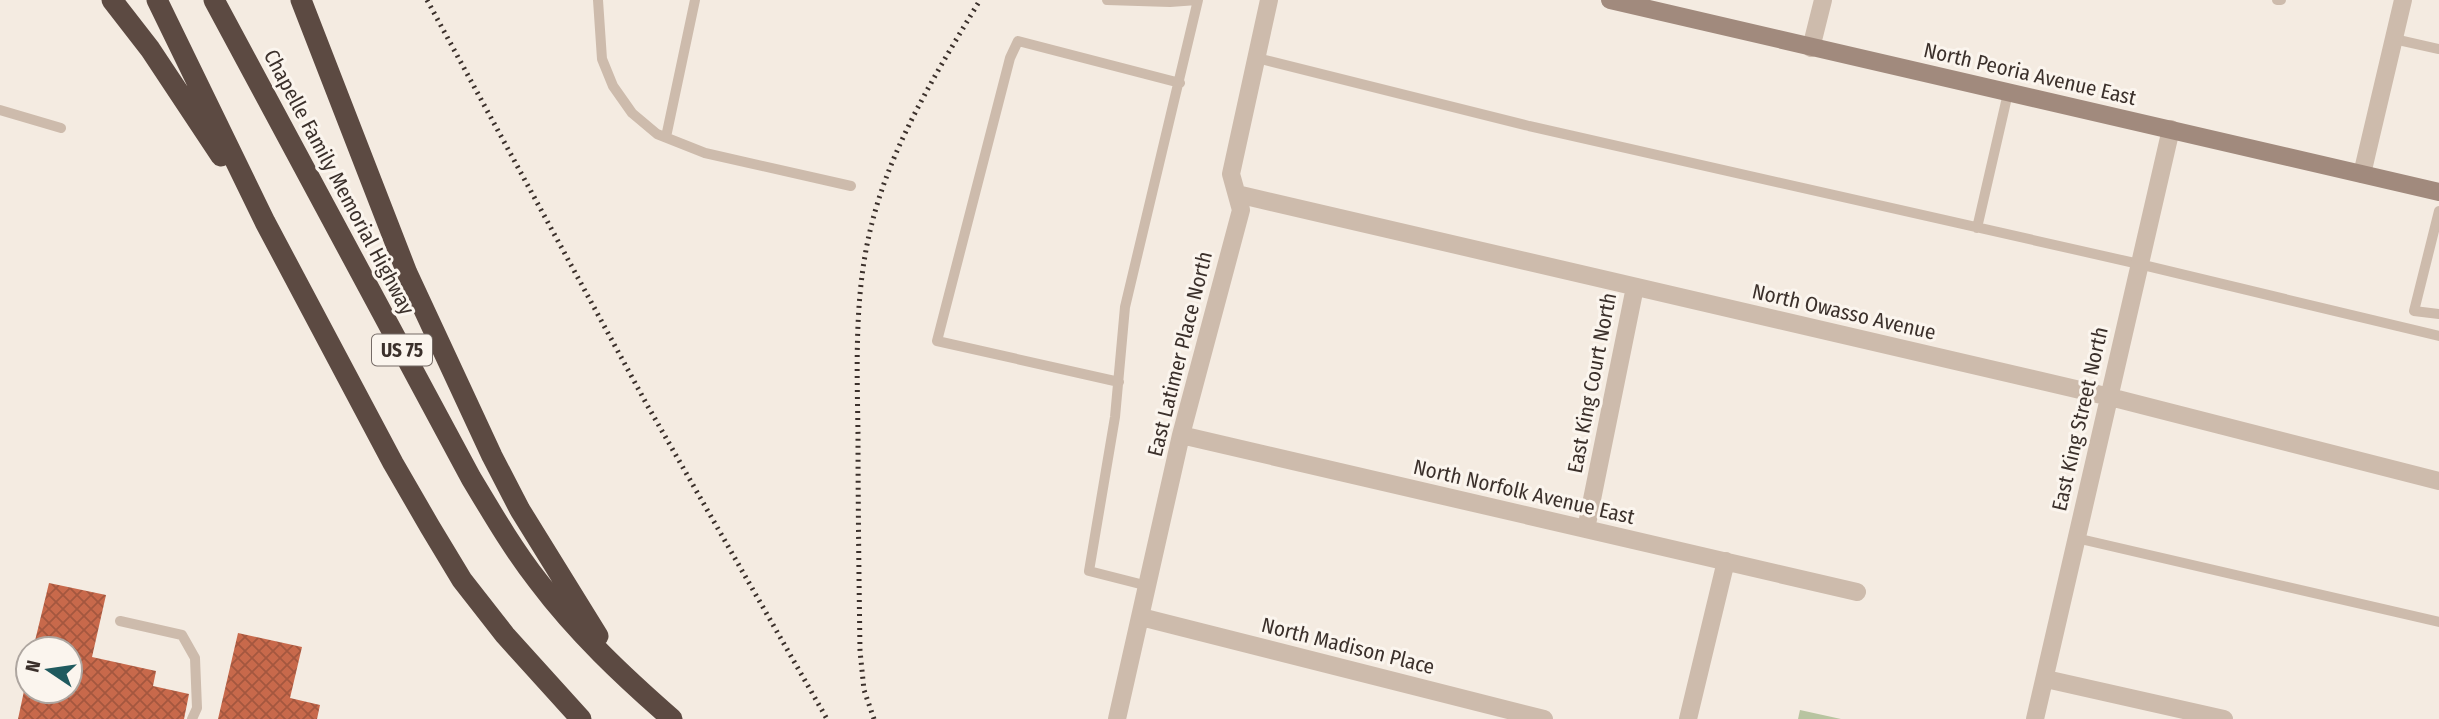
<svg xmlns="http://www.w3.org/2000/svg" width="2439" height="719" font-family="'Fira Sans Condensed',sans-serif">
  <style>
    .park { fill: #b8c4a0 }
    .building { fill: url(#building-cross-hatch) }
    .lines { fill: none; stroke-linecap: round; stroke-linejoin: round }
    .service { stroke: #cdbbac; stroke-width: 10 }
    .minor { stroke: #cdbbac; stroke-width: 18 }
    .secondary { stroke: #a18a7d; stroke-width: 18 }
    .motorway { stroke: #5c4a42; stroke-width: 21 }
    .rail { stroke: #3b302b; stroke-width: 5; stroke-dasharray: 2 5; stroke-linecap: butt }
    .labels { text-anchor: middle; stroke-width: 6; stroke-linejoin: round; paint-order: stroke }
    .shield { fill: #fbf5ee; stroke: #756b66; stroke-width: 2 }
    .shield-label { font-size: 19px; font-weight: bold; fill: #3b302b }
    .street-label { font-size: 21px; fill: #3b302b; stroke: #fbf5ee }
  </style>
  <defs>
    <pattern id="building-cross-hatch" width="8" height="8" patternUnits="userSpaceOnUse" patternTransform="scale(1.75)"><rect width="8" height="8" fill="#c8694b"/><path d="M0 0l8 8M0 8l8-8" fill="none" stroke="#a4573f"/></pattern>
  </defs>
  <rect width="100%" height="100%" fill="#f4ebe1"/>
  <!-- park -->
  <path class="park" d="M1800 710 1841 719H1798Z"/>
  <!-- building -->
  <path class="building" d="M49 583 106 595 92 657 156 671 153 686 189 694 184 719H18L24 691H70V649H33Z
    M238 633 302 647 290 698 320 705 317 719H218Z"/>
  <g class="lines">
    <!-- service -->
    <path class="service" d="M598 0 602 59 613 86 632 113 657 134 705 153 851 186
      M1107 0 1170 2 1197 0
      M2277 0H2281
      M2394 39 2439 49
      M1257 58 1529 126 2139 264 2439 336
      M0 110 61 128
      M666 137 695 0
      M2439 211 2414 311 2439 314
      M1977 228 2008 93
      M1119 382 937 341 1010 58 1018 41 1180 83
      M2076 538 2439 622
      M1148 586 1089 571 1115 417 1125 307 1198 0
      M120 621 182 635 195 658 197 708 192 719"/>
    <!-- minor -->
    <path class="minor" d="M1811 48 1823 0
      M2362 174 2403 0
      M1237 194 2110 397 2439 481
      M1181 435 1857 592
      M1586 529 1635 287
      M1141 617 1544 719
      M2046 679 2224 719
      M1117 719 1181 435 1241 210 1231 174 1269 0
      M1688 719 1726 561
      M2035 719 2171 129"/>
    <!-- secondary -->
    <path class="secondary" d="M1610 0 2439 192"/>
    <!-- motorway -->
    <path class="motorway" d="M112 0 150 49 221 156
      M157 0 265 222 393 463 430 527 462 580 505 635 581 719
      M214 0 471 478C492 513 513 549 538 581 577 633 624 677 672 719
      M301 0 407 273 492 456 520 510 598 636"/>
    <!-- rail -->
    <path class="rail" d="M427 0 646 403 827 719
      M874 719 864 690 860 651C859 579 858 506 858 434 857 364 854 292 872 223 892 143 938 70 980 0"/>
  </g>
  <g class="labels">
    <!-- shield labels -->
    <rect class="shield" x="372" y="334.5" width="60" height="31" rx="5"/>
    <g class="shield-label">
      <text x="402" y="357">US 75</text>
    </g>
    <!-- street labels -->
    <g class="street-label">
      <text transform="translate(2030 74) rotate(13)" y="7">North Peoria Avenue East</text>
      <text transform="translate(339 182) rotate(62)" y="7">Chapelle Family Memorial Highway</text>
      <text transform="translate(1844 312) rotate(13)" y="7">North Owasso Avenue</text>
      <text transform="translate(1180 354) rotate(-76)" y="7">East Latimer Place North</text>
      <text transform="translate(1592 383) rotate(-79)" y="7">East King Court North</text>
      <text transform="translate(2080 419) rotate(-77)" y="7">East King Street North</text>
      <text transform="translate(1524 492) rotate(13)" y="7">North Norfolk Avenue East</text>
      <text transform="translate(1348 646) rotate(14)" y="7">North Madison Place</text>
    </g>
  </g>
  <!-- north arrow -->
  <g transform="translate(49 670) rotate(283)"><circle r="33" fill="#fbf5ee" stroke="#aea6a0" stroke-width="2"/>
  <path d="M0-5L12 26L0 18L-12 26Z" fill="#1f5a5e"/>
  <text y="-10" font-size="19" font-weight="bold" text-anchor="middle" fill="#3b302b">N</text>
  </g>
</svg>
